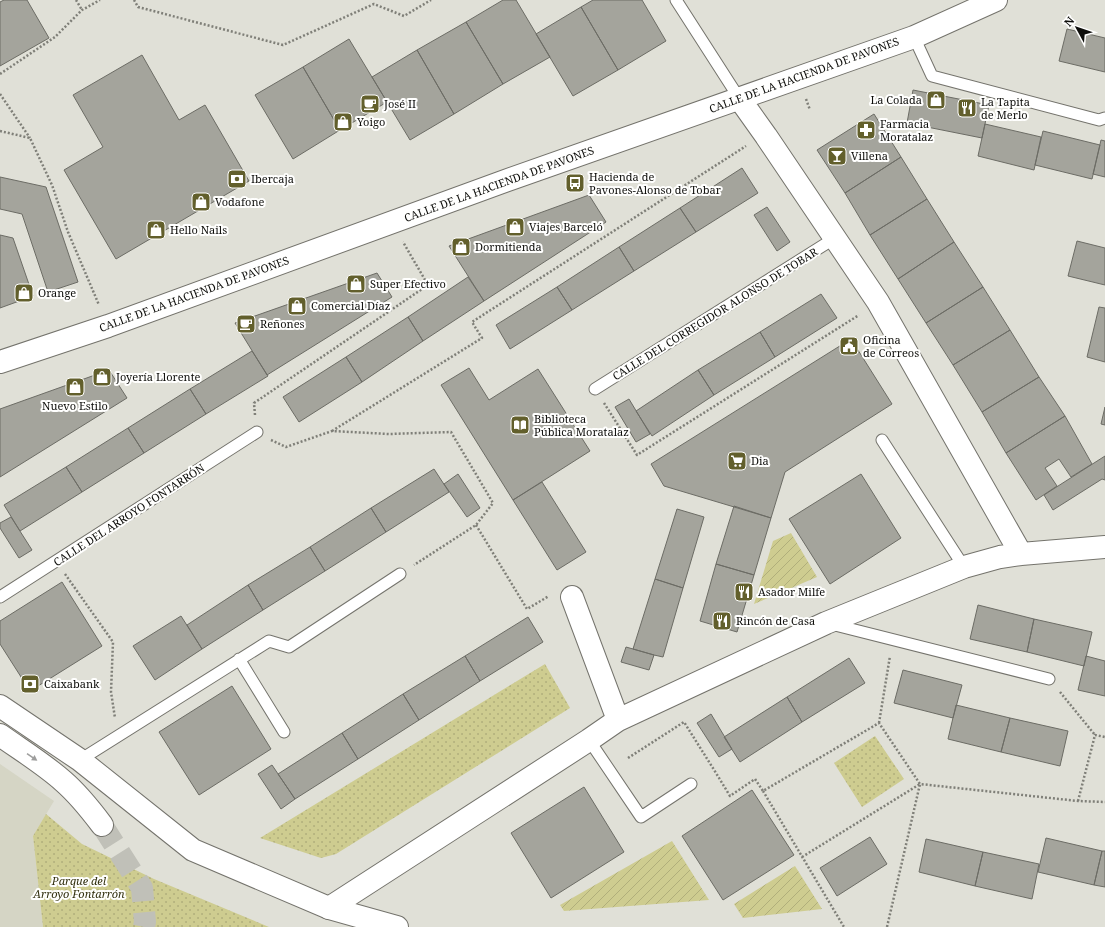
<svg xmlns="http://www.w3.org/2000/svg" width="1105" height="927" font-family="'Noto Serif',serif">
  <style>
    .built { fill: #d5d5c5 }
    .park { fill: url(#park-dots) }
    .garden { fill: url(#garden-furrows) }
    .building { fill: #a4a49c; stroke: #6c6c65 }
    .lines { fill: none; stroke-linecap: round; stroke-linejoin: round }
    .motorway-tunnel { stroke: #c0c0b8; stroke-width: 22; stroke-dasharray: 22 11; stroke-linecap: butt }
    .service-casing { stroke: #74736c; stroke-width: 13 }
    .minor-casing { stroke: #74736c; stroke-width: 24 }
    .tertiary-casing { stroke: #74736c; stroke-width: 24 }
    .motorway-casing { stroke: #74736c; stroke-width: 24 }
    .path { stroke: #7f7f78; stroke-width: 2.5; stroke-dasharray: 2 2; stroke-linecap: butt }
    .service { stroke: #fff; stroke-width: 11 }
    .minor { stroke: #fff; stroke-width: 22 }
    .tertiary { stroke: #fff; stroke-width: 22 }
    .motorway { stroke: #fff; stroke-width: 22 }
    .oneway { fill: #9e9e9d }
    .labels { text-anchor: middle; stroke-width: 4; stroke-linejoin: round; paint-order: stroke }
    .street-label { font-size: 11px; fill: #0d0d0a; stroke: #fffffe }
    .poi-label { font-size: 11px; fill: #0d0d0a; stroke: #fffffe; text-anchor: start }
    .park-label { font-size: 11px; font-style: italic; fill: #32300f; stroke: #fffffe }
  </style>
  <defs>
    <pattern id="park-dots" width="8" height="8" patternUnits="userSpaceOnUse"><rect width="8" height="8" fill="#cecc90"/><path d="M2 2h.1M6 6h.1" fill="none" stroke="#b0ae7b" stroke-width="1.8" stroke-linecap="round"/></pattern>
    <pattern id="garden-furrows" width="10" height="10" patternUnits="userSpaceOnUse"><rect width="10" height="10" fill="#cecc90"/><path d="M-1 1l2-2M0 10L10 0M9 11l2-2" fill="none" stroke="#b0ae7b"/></pattern>
  </defs>
  <rect width="100%" height="100%" fill="#e0e0d7"/>
  <!-- built -->
  <path class="built" d="M0 764 54 801 33 836 43 927H0Z"/>
  <!-- park -->
  <path class="park" d="M545 664 570 708 336 854 321 858 260 838Z
    M875 736 904 779 862 807 834 763Z
    M46 814 82 844 154 879 269 927H43L33 836Z"/>
  <!-- garden -->
  <path class="garden" d="M791 533 817 577 754 604 773 541Z
    M672 841 709 900 564 911 560 905Z
    M795 866 822 909 743 918 734 904Z"/>
  <!-- building -->
  <path class="building" d="M4 0H27L49 38 0 66V2Z
    M503 0H516L550 57 503 84 466 22Z
    M593 0H642L666 41 618 70 581 7Z
    M581 7 618 70 573 96 536 34Z
    M466 22 503 84 454 114 417 50Z
    M1067 29 1105 38V72L1059 61Z
    M349 39 387 102 340 130 303 67Z
    M417 50 454 114 410 140 372 77Z
    M142 55 179 120 205 105 249 181 116 259 64 170 103 147 73 95Z
    M303 67 340 130 293 159 255 95Z
    M913 90 989 105 982 138 907 123Z
    M874 114 901 157 845 193 817 150Z
    M985 124 1041 137 1034 170 978 156Z
    M1043 131 1100 145 1092 179 1035 165Z
    M1101 140 1105 141V177L1093 174Z
    M901 157 927 199 870 235 845 193Z
    M742 168 758 193 696 232 680 208Z
    M0 177 46 187 78 282 48 292 22 214 0 209Z
    M589 195 606 222 484 301 449 246Z
    M927 199 954 242 898 279 870 235Z
    M767 207 790 242 777 251 754 215Z
    M680 208 696 232 634 271 619 247Z
    M0 235 13 238 33 296 0 308Z
    M1077 241 1105 248V285L1068 276Z
    M954 242 983 287 926 323 898 279Z
    M619 247 634 271 572 310 557 287Z
    M377 273 392 297 267 375 235 323Z
    M468 277 484 301 423 341 408 317Z
    M557 287 572 310 510 349 496 325Z
    M983 287 1010 330 953 365 926 323Z
    M821 294 837 318 775 357 760 332Z
    M1099 307 1105 308V362L1087 357Z
    M408 317 423 341 362 382 346 357Z
    M1010 330 1039 377 982 412 953 365Z
    M760 332 775 357 714 395 698 370Z
    M851 339 892 404 785 472 771 518 664 486 651 464Z
    M252 351 268 376 206 414 190 389Z
    M346 357 362 382 299 422 283 397Z
    M469 368 489 400 538 369 590 451 513 500 441 385Z
    M109 370 127 398 0 477V409Z
    M698 370 714 395 652 436 636 411Z
    M1039 377 1065 416 1006 453 982 412Z
    M190 389 206 414 144 453 128 428Z
    M629 399 650 434 636 442 615 407Z
    M1105 407V425L1101 424Z
    M1065 416 1092 464 1071 477 1059 459 1045 468 1057 486 1036 500 1006 453Z
    M128 428 144 453 82 492 66 467Z
    M1105 456V480L1102 479 1053 510 1044 495Z
    M66 467 82 492 20 531 4 505Z
    M434 469 449 492 386 532 371 508Z
    M458 474 480 508 467 517 444 484Z
    M861 474 901 538 830 584 789 519Z
    M542 482 586 552 557 570 513 500Z
    M734 506 771 518 754 575 716 564Z
    M371 508 386 532 325 571 310 547Z
    M677 509 704 517 683 588 655 579Z
    M11 517 32 550 19 558 0 528V523Z
    M310 547 325 571 263 610 248 585Z
    M716 564 754 575 737 632 700 621Z
    M655 579 683 588 663 657 654 655 633 649Z
    M62 582 102 646 30 691 0 644V621Z
    M248 585 263 610 202 649 187 625Z
    M978 605 1034 619 1027 652 970 639Z
    M181 616 202 649 155 680 133 646Z
    M528 617 543 642 480 681 465 656Z
    M1034 619 1092 632 1084 666 1027 652Z
    M626 647 654 655 649 670 621 662Z
    M465 656 480 681 419 720 403 694Z
    M1086 656 1105 661V696L1078 690Z
    M849 658 865 683 802 722 787 697Z
    M903 670 962 685 953 718 894 703Z
    M232 686 271 749 199 795 159 732Z
    M403 694 419 720 358 759 342 733Z
    M787 697 802 722 740 762 724 737Z
    M956 705 1010 718 1001 752 948 739Z
    M711 714 732 749 719 757 697 723Z
    M1010 718 1068 731 1060 766 1001 752Z
    M342 733 358 759 295 799 278 774Z
    M272 765 295 799 281 809 258 774Z
    M584 787 624 852 551 898 511 833Z
    M752 790 794 855 723 900 682 836Z
    M870 837 887 864 837 896 820 868Z
    M1046 838 1102 851 1094 885 1038 872Z
    M926 839 983 852 975 886 919 872Z
    M1102 851H1105V887L1094 885Z
    M983 852 1039 864 1032 899 975 886Z"/>
  <g class="lines">
    <!-- motorway-tunnel -->
    <path class="motorway-tunnel" d="M102 825 142 888 145 922 144 927"/>
    <defs>
      <path id="service" d="M676 0 739 98
        M914 37 932 76 1099 120 1105 118
        M595 389 835 238
        M882 440 964 567
        M0 597 257 432
        M831 624 1049 679
        M239 659 284 732
        M589 740 641 817 691 784
        M80 760 269 641 289 647 400 574"/>
      <path id="minor" d="M739 98 766 136 878 302 1021 554
        M0 362 108 326 505 181 914 37 996 0
        M572 597 618 720
        M329 908 589 740 618 720 826 623 964 567 1000 557 1021 554 1105 547"/>
      <path id="tertiary" d="M0 706 80 760 193 850 329 908 397 927"/>
      <path id="motorway" d="M0 735C21 750 44 764 63 781 78 794 90 809 102 825"/>
    </defs>
    <!-- service casing -->
    <use href="#service" class="service-casing"/>
    <!-- minor casing -->
    <use href="#minor" class="minor-casing"/>
    <!-- tertiary casing -->
    <use href="#tertiary" class="tertiary-casing"/>
    <!-- motorway casing -->
    <use href="#motorway" class="motorway-casing"/>
    <!-- path -->
    <path class="path" d="M76 0 82 10
      M134 0 138 7 283 45 374 4 404 16 431 0
      M0 74 55 37 82 10 100 0
      M0 94 30 138
      M806 99 810 110
      M0 131 30 138 52 185 68 232 99 305
      M604 403 637 455 859 315
      M255 415 254 403 428 285 403 242
      M332 431 482 338 472 322 746 146
      M271 440 286 447 332 431 389 434 451 432 493 503 476 525 414 565
      M476 525 527 609 549 596
      M65 574 113 642 111 692 115 718
      M1060 692 1095 735
      M879 723 890 656
      M628 758 684 722 716 773 730 796 755 779 763 791 879 723 920 784 1078 801 1105 802
      M763 791 844 927
      M1078 801 1095 735 1105 737
      M802 857 920 784
      M887 927 920 784"/>
    <!-- service -->
    <use href="#service" class="service"/>
    <!-- minor -->
    <use href="#minor" class="minor"/>
    <!-- tertiary -->
    <use href="#tertiary" class="tertiary"/>
    <!-- motorway -->
    <use href="#motorway" class="motorway"/>
  </g>
  <!-- one-way arrows -->
  <defs><path id="oneway-solid" d="M-6-.8H1V-3.2L6.5 0L1 3.2V.8H-6Z"/></defs>
  <use class="oneway" href="#oneway-solid" transform="translate(32 757) rotate(34)"/>
  <!-- icons -->
  <defs>
    <symbol id="shop-square" viewBox="-11 -11 22 22"><rect x="-9" y="-9" width="18" height="18" rx="4" fill="#625f2c" stroke="#fffffe"/><path d="M-5-2.5h2.3a2.7 3.5 0 0 1 5.4 0H5L5.5 6h-11ZM-1.5-2.5h3a1.5 2.3 0 0 0-3 0Z" fill="#fff"/></symbol>
    <symbol id="cafe-square" viewBox="-11 -11 22 22"><rect x="-9" y="-9" width="18" height="18" rx="4" fill="#625f2c" stroke="#fffffe"/><path d="M-5.5-4.5H6V0H3Q3 3.5 0 3.5H-2.5Q-5.5 3.5-5.5 0ZM3-3.2v2h1.7v-2ZM-6 4.5H4V6H-6Z" fill="#fff"/></symbol>
    <symbol id="restaurant-square" viewBox="-11 -11 22 22"><rect x="-9" y="-9" width="18" height="18" rx="4" fill="#625f2c" stroke="#fffffe"/><path d="M-5-6h1v4h1v-4h1v4h1v-4h1v5L-1.5 .5V6h-2V.5L-5-1ZM5-6V6H3V1.5H1.5Q1.5-4 5-6Z" fill="#fff"/></symbol>
    <symbol id="pharmacy-square" viewBox="-11 -11 22 22"><rect x="-9" y="-9" width="18" height="18" rx="4" fill="#625f2c" stroke="#fffffe"/><path d="M-2-6h4v4h4v4h-4v4h-4v-4h-4v-4h4Z" fill="#fff"/></symbol>
    <symbol id="bar-square" viewBox="-11 -11 22 22"><rect x="-9" y="-9" width="18" height="18" rx="4" fill="#625f2c" stroke="#fffffe"/><path d="M-6-5H6L.8 .8V4.5H3.5V6h-7V4.5H-.8V.8Z" fill="#fff"/></symbol>
    <symbol id="bank-square" viewBox="-11 -11 22 22"><rect x="-9" y="-9" width="18" height="18" rx="4" fill="#625f2c" stroke="#fffffe"/><path d="M-6-4H6V4H-6ZM0-2.3a2.3 2.3 0 1 0 0 4.6a2.3 2.3 0 1 0 0-4.6Z" fill="#fff"/></symbol>
    <symbol id="bus-square" viewBox="-11 -11 22 22"><rect x="-9" y="-9" width="18" height="18" rx="4" fill="#625f2c" stroke="#fffffe"/><path d="M-5-6H5V4H4V6H2V4H-2V6H-4V4H-5ZM-3.5-4V0h7V-4ZM-3.5 1.2v1.5H-2V1.2ZM2 1.2v1.5H3.5V1.2Z" fill="#fff"/></symbol>
    <symbol id="civic-square" viewBox="-11 -11 22 22"><rect x="-9" y="-9" width="18" height="18" rx="4" fill="#625f2c" stroke="#fffffe"/><path d="M-.6-6.5H3V-4.5H.6V-3L4-1V1h2V6H-6V1h2V-1L-.6-3ZM-1.2 2.5V6h2.4V2.5Z" fill="#fff"/></symbol>
    <symbol id="library-square" viewBox="-11 -11 22 22"><rect x="-9" y="-9" width="18" height="18" rx="4" fill="#625f2c" stroke="#fffffe"/><path d="M-6-4Q-3-5.5-.7-3.5V5Q-3 3-6 4ZM6-4Q3-5.5 .7-3.5V5Q3 3 6 4Z" fill="#fff"/></symbol>
    <symbol id="supermarket-square" viewBox="-11 -11 22 22"><rect x="-9" y="-9" width="18" height="18" rx="4" fill="#625f2c" stroke="#fffffe"/><path d="M-6-5.5h2.5l.6 2H6L4.5 2H-2.5L-4.4-4H-6ZM-1.5 3.2a1.3 1.3 0 1 0 .1 0ZM3 3.2a1.3 1.3 0 1 0 .1 0Z" fill="#fff"/></symbol>
  </defs>
  <g fill-rule="evenodd">
    <use href="#shop-square" x="925" y="89" width="22" height="22"/>
    <use href="#cafe-square" x="359" y="93" width="22" height="22"/>
    <use href="#restaurant-square" x="956" y="97" width="22" height="22"/>
    <use href="#shop-square" x="332" y="111" width="22" height="22"/>
    <use href="#pharmacy-square" x="855" y="119" width="22" height="22"/>
    <use href="#bar-square" x="826" y="145" width="22" height="22"/>
    <use href="#bank-square" x="226" y="168" width="22" height="22"/>
    <use href="#bus-square" x="564" y="172" width="22" height="22"/>
    <use href="#shop-square" x="190" y="191" width="22" height="22"/>
    <use href="#shop-square" x="504" y="216" width="22" height="22"/>
    <use href="#shop-square" x="145" y="219" width="22" height="22"/>
    <use href="#shop-square" x="450" y="236" width="22" height="22"/>
    <use href="#shop-square" x="345" y="273" width="22" height="22"/>
    <use href="#shop-square" x="13" y="282" width="22" height="22"/>
    <use href="#shop-square" x="286" y="295" width="22" height="22"/>
    <use href="#cafe-square" x="235" y="313" width="22" height="22"/>
    <use href="#civic-square" x="838" y="335" width="22" height="22"/>
    <use href="#shop-square" x="91" y="366" width="22" height="22"/>
    <use href="#shop-square" x="64" y="376" width="22" height="22"/>
    <use href="#library-square" x="509" y="414" width="22" height="22"/>
    <use href="#supermarket-square" x="726" y="450" width="22" height="22"/>
    <use href="#restaurant-square" x="733" y="581" width="22" height="22"/>
    <use href="#restaurant-square" x="711" y="610" width="22" height="22"/>
    <use href="#bank-square" x="19" y="673" width="22" height="22"/>
  </g>
  <g class="labels">
    <!-- street labels -->
    <g class="street-label">
      <text transform="translate(804 75) rotate(-20)" y="4">CALLE DE LA HACIENDA DE PAVONES</text>
      <text transform="translate(499 184) rotate(-20)" y="4">CALLE DE LA HACIENDA DE PAVONES</text>
      <text transform="translate(194 294) rotate(-20)" y="4">CALLE DE LA HACIENDA DE PAVONES</text>
      <text transform="translate(715 314) rotate(-32)" y="4">CALLE DEL CORREGIDOR ALONSO DE TOBAR</text>
      <text transform="translate(129 515) rotate(-33)" y="4">CALLE DEL ARROYO FONTARRÓN</text>
    </g>
    <!-- poi labels -->
    <g class="poi-label">
      <text x="922" y="104" text-anchor="end">La Colada</text>
      <text x="981" y="106">La Tapita<tspan x="981" dy="13">de Merlo</tspan></text>
      <text x="384" y="108">José II</text>
      <text x="357" y="126">Yoigo</text>
      <text x="880" y="128">Farmacia<tspan x="880" dy="13">Moratalaz</tspan></text>
      <text x="851" y="160">Villena</text>
      <text x="589" y="181">Hacienda de<tspan x="589" dy="13">Pavones-Alonso de Tobar</tspan></text>
      <text x="251" y="183">Ibercaja</text>
      <text x="215" y="206">Vodafone</text>
      <text x="529" y="231">Viajes Barceló</text>
      <text x="170" y="234">Hello Nails</text>
      <text x="475" y="251">Dormitienda</text>
      <text x="370" y="288">Super Efectivo</text>
      <text x="38" y="297">Orange</text>
      <text x="311" y="310">Comercial Díaz</text>
      <text x="260" y="328">Reñones</text>
      <text x="863" y="344">Oficina<tspan x="863" dy="13">de Correos</tspan></text>
      <text x="116" y="381">Joyería Llorente</text>
      <text x="75" y="410" text-anchor="middle">Nuevo Estilo</text>
      <text x="534" y="423">Biblioteca<tspan x="534" dy="13">Pública Moratalaz</tspan></text>
      <text x="751" y="465">Dia</text>
      <text x="758" y="596">Asador Milfe</text>
      <text x="736" y="625">Rincón de Casa</text>
      <text x="44" y="688">Caixabank</text>
    </g>
    <!-- park labels -->
    <g class="park-label">
      <text x="79" y="885">Parque del<tspan x="79" dy="13">Arroyo Fontarrón</tspan></text>
    </g>
  </g>
  <!-- north arrow -->
  <g transform="translate(1077 28) rotate(310)" stroke="#fffffe" stroke-width="3" paint-order="stroke">
  <path d="M0-3L7 15L0 10L-7 15Z" fill="#0d0d0a"/>
  <text y="-6" font-size="11" font-weight="bold" text-anchor="middle" fill="#0d0d0a">N</text>
  </g>
</svg>
